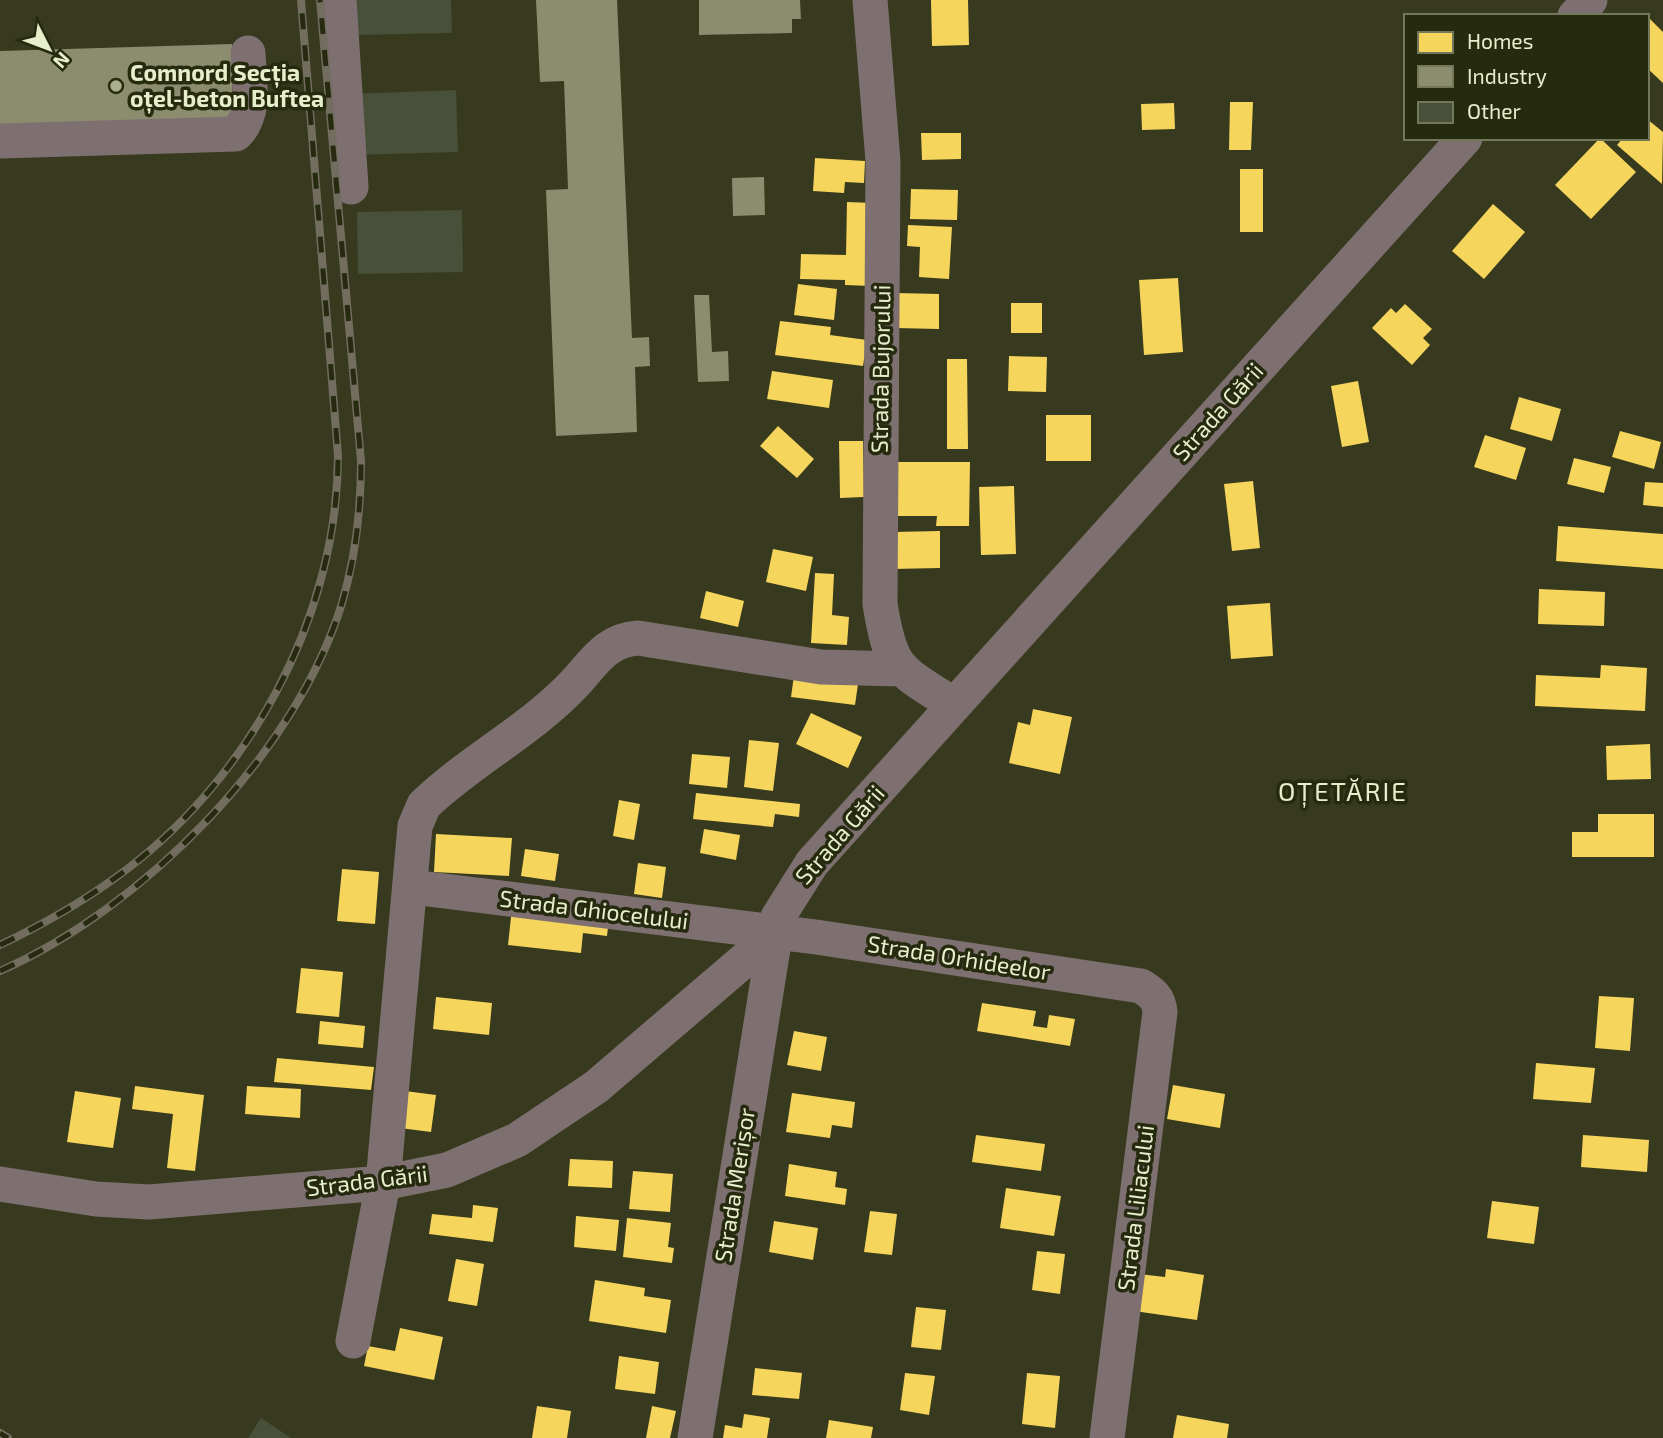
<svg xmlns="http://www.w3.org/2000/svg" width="1663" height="1438" font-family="'Exo 2',sans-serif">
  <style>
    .homes { fill: #f6d55c }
    .industry { fill: #8c8c6e }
    .building { fill: #48503a }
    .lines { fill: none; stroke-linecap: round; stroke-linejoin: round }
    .minor { stroke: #7e7071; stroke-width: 35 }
    .rail-casing { stroke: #726d5f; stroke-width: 8 }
    .rail { stroke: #262a0f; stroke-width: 5; stroke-dasharray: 16; stroke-linecap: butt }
    .poi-dot { fill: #a9af8f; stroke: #262a0f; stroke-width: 2.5 }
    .labels { text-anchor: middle; stroke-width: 7; stroke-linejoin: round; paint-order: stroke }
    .poi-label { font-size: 23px; font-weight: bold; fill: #e7eecc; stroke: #262a0f; text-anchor: start }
    .street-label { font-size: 23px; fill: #e7eecc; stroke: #262a0f }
    .quarter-label { font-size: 26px; letter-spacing: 2px; fill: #e7eecc; stroke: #262a0f }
  </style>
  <rect width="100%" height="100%" fill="#373a1e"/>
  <!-- homes -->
  <path class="homes" d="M931 0H968L969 45 932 46Z
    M1650 19 1663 32V83L1647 68Z
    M1230 102H1253L1251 150H1229Z
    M1174 103 1175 129 1142 130 1141 104Z
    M1647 119 1663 132 1662 184 1617 145 1623 138H1647Z
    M921 133H961V159L922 160Z
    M1600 138 1636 172 1591 219 1555 185Z
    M815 158 865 161 864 183 845 182 844 193 813 191Z
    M1240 169H1263V232H1240Z
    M911 189 958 190 957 220 910 219Z
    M847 202 873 203 871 286 845 285V280L800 279 801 254 846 255Z
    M1493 204 1525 232 1484 279 1452 251Z
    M908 225 952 227 949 279 919 277 920 247 907 246Z
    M1178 278 1183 352 1144 355 1139 280Z
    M798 284 837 289 834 320 794 315Z
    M896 293 939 294V329L895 328Z
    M1011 303H1042V333H1011Z
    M1405 304 1432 329 1423 338 1430 345 1412 365 1372 328 1391 308 1396 313Z
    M780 321 831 327 830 335 867 340 863 366 775 355Z
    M1009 356 1047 357 1046 392 1008 391Z
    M947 359H967L968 449H947Z
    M772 371 833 380 829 408 767 399Z
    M1358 381 1369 442 1342 447 1331 386Z
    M1519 397 1561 409 1552 441 1510 429Z
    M1046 415H1091V461H1046Z
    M778 426 814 459 797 478 760 446Z
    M1620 431 1661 442 1654 469 1612 457Z
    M1485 435 1526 448 1516 480 1474 467Z
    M839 441H863L864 497 840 498Z
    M1574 458 1611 467 1604 493 1567 484Z
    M894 462H970L969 526H936L937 516H893Z
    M1253 481 1260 548 1232 551 1224 484Z
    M1645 482 1663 483V507L1643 505Z
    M1014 486 1016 554 981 555 979 487Z
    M1558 526 1663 534V569L1556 561Z
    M940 531V568L892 569V532Z
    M773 549 813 557 806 591 766 582Z
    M815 573 834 574 832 615 849 617 847 645 811 643Z
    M1539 589 1605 592 1604 626 1538 624Z
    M706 591 744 601 738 627 700 618Z
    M1270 603 1273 656 1231 659 1227 606Z
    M1601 665 1647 668 1645 711 1535 706 1536 675 1600 678Z
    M795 668 859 677 855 705 791 697Z
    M1033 709 1072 717 1060 774 1009 763 1018 722 1030 725Z
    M811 713 862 737 848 768 796 744Z
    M749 740 779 743 773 791 744 787Z
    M1650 744 1651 779 1607 780 1606 746Z
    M692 754 730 757 727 788 689 784Z
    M696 793 800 804 799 817 775 814 773 827 693 819Z
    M619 800 640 804 634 840 613 836Z
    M1598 814H1654V857H1572V832H1598Z
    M704 829 740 835 736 860 700 853Z
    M436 834 512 838 509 876 434 872Z
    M525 849 559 854 555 881 521 876Z
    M638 863 666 867 662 898 634 894Z
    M342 869 379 872 375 924 337 921Z
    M512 908 609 919 607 936 583 933 581 953 508 945Z
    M301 968 343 972 339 1017 296 1013Z
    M1599 996 1634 998 1630 1051 1595 1048Z
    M436 997 492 1003 489 1035 433 1029Z
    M982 1003 1036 1011 1033 1026 1047 1028 1049 1015 1075 1019 1070 1046 977 1031Z
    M320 1021 365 1026 363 1048 318 1044Z
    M794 1031 827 1037 821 1071 787 1065Z
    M277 1058 374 1067 371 1090 274 1082Z
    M1536 1063 1595 1068 1591 1103 1533 1099Z
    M1173 1085 1225 1094 1220 1128 1167 1119Z
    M135 1086 204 1095 195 1171 167 1168 173 1114 132 1109Z
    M247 1086 301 1089 300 1118 245 1114Z
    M75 1091 121 1098 113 1148 67 1142Z
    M405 1091 436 1095 431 1132 400 1128Z
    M792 1093 855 1102 852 1128 832 1125 830 1138 786 1132Z
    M976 1135 1045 1144 1041 1171 972 1162Z
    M1583 1135 1649 1140 1647 1172 1581 1167Z
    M570 1159 613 1161 612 1188 568 1186Z
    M789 1164 837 1172 835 1187 847 1189 845 1205 785 1196Z
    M633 1171 673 1174 670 1212 629 1209Z
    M1006 1188 1061 1196 1054 1236 1000 1228Z
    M1492 1201 1539 1207 1534 1244 1487 1238Z
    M473 1205 498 1208 493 1242 429 1234 432 1214 472 1218Z
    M870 1211 897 1214 892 1255 864 1252Z
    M576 1216 619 1220 616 1251 574 1247Z
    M627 1218 671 1223 668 1247 674 1248 672 1263 623 1257Z
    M774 1221 818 1228 813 1260 769 1252Z
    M1037 1251 1065 1254 1060 1294 1032 1290Z
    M456 1259 484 1264 477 1306 448 1301Z
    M1166 1269 1204 1275 1197 1320 1134 1311 1139 1274 1165 1277Z
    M595 1280 645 1288 644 1296 671 1300 666 1333 589 1321Z
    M916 1307 946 1310 941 1350 911 1347Z
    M400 1328 443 1337 434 1380 364 1366 368 1346 395 1351Z
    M619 1356 659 1362 655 1394 615 1389Z
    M755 1368 802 1373 799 1399 752 1395Z
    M905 1373 935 1376 929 1415 900 1410Z
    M1027 1373 1060 1376 1055 1428 1022 1424Z
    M537 1406 571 1411 567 1438H532Z
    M652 1406 676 1411 670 1438H646Z
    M744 1414 770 1418 767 1438H723L725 1425 742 1428Z
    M1177 1415 1229 1424 1227 1438H1173Z
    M829 1420 873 1427 871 1438H826Z"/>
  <!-- industry -->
  <path class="industry" d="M536 0H617L632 338 649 337 650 366 635 367 637 432 556 436 546 190 568 189 564 81 540 82Z
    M699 0H800L801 19H792V33L699 35Z
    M232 44 233 122 0 128V51Z
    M764 177 765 215 733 216 732 178Z
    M694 295H709L712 352 728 351 729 381 698 382Z"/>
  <!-- building -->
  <path class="building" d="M354 0H451L452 33 355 35Z
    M456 90 458 152 352 155 350 94Z
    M462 210 463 272 358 274 357 212Z
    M261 1418 291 1438H248Z"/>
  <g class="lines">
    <!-- minor -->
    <path class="minor" d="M339 0 351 187
      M870 0 883 161 880 604C891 672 899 669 954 705
      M1575 16 1590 0
      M0 141 236 134C257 113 249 81 248 53
      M412 887 816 937 1141 986C1152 993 1159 998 1160 1012L1107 1438
      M0 1184 96 1199 149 1202 383 1183 447 1170 517 1140 596 1087 776 933
      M353 1341 383 1183 415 826 424 805C471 760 530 731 575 683 595 661 607 640 638 638L821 667 900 669
      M695 1438 778 917 812 863 1465 138"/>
    <defs>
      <path id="rail" d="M0 945C40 926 79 904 115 878 247 784 338 618 338 455L301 0
        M0 971C143 908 296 754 342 603 356 556 361 509 361 461L320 0
        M0 1433 8 1438"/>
    </defs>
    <!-- rail casing -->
    <use href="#rail" class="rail-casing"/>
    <!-- rail -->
    <use href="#rail" class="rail"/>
  </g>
  <!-- markers -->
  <circle class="poi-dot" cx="116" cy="86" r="7"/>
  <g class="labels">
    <!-- poi labels -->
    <g class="poi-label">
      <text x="130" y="81">Comnord Secția<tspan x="130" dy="26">oțel-beton Buftea</tspan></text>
    </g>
    <!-- street labels -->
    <g class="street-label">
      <text transform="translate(881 369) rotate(-89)" y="8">Strada Bujorului</text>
      <text transform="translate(1218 412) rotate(-48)" y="8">Strada Gării</text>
      <text transform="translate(840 835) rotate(-49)" y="8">Strada Gării</text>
      <text transform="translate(594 910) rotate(7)" y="8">Strada Ghiocelului</text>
      <text transform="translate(959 958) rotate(9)" y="8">Strada Orhideelor</text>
      <text transform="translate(367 1181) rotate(-7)" y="8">Strada Gării</text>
      <text transform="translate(735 1185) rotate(-81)" y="8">Strada Merișor</text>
      <text transform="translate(1136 1208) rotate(-83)" y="8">Strada Liliacului</text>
    </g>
    <!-- quarter labels -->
    <g class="quarter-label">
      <text x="1343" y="801">OȚETĂRIE</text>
    </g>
  </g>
  <!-- legend -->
  <rect x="1404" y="14" width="245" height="126" fill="#262a0f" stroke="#73785b" stroke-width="2"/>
  <rect x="1418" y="32" width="35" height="21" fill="#f6d55c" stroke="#73785b" stroke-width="2"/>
  <text x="1467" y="49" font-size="21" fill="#e7eecc">Homes</text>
  <rect x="1418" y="66" width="35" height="21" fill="#8c8c6e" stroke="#73785b" stroke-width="2"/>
  <text x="1467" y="84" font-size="21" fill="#e7eecc">Industry</text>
  <rect x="1418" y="102" width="35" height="21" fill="#48503a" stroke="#73785b" stroke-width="2"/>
  <text x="1467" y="119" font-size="21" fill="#e7eecc">Other</text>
  <!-- north arrow -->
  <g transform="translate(49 49) rotate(132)" stroke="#262a0f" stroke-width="5" paint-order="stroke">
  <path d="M0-5L12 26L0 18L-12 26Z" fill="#e7eecc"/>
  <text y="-10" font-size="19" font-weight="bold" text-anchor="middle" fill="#e7eecc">N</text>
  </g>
</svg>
